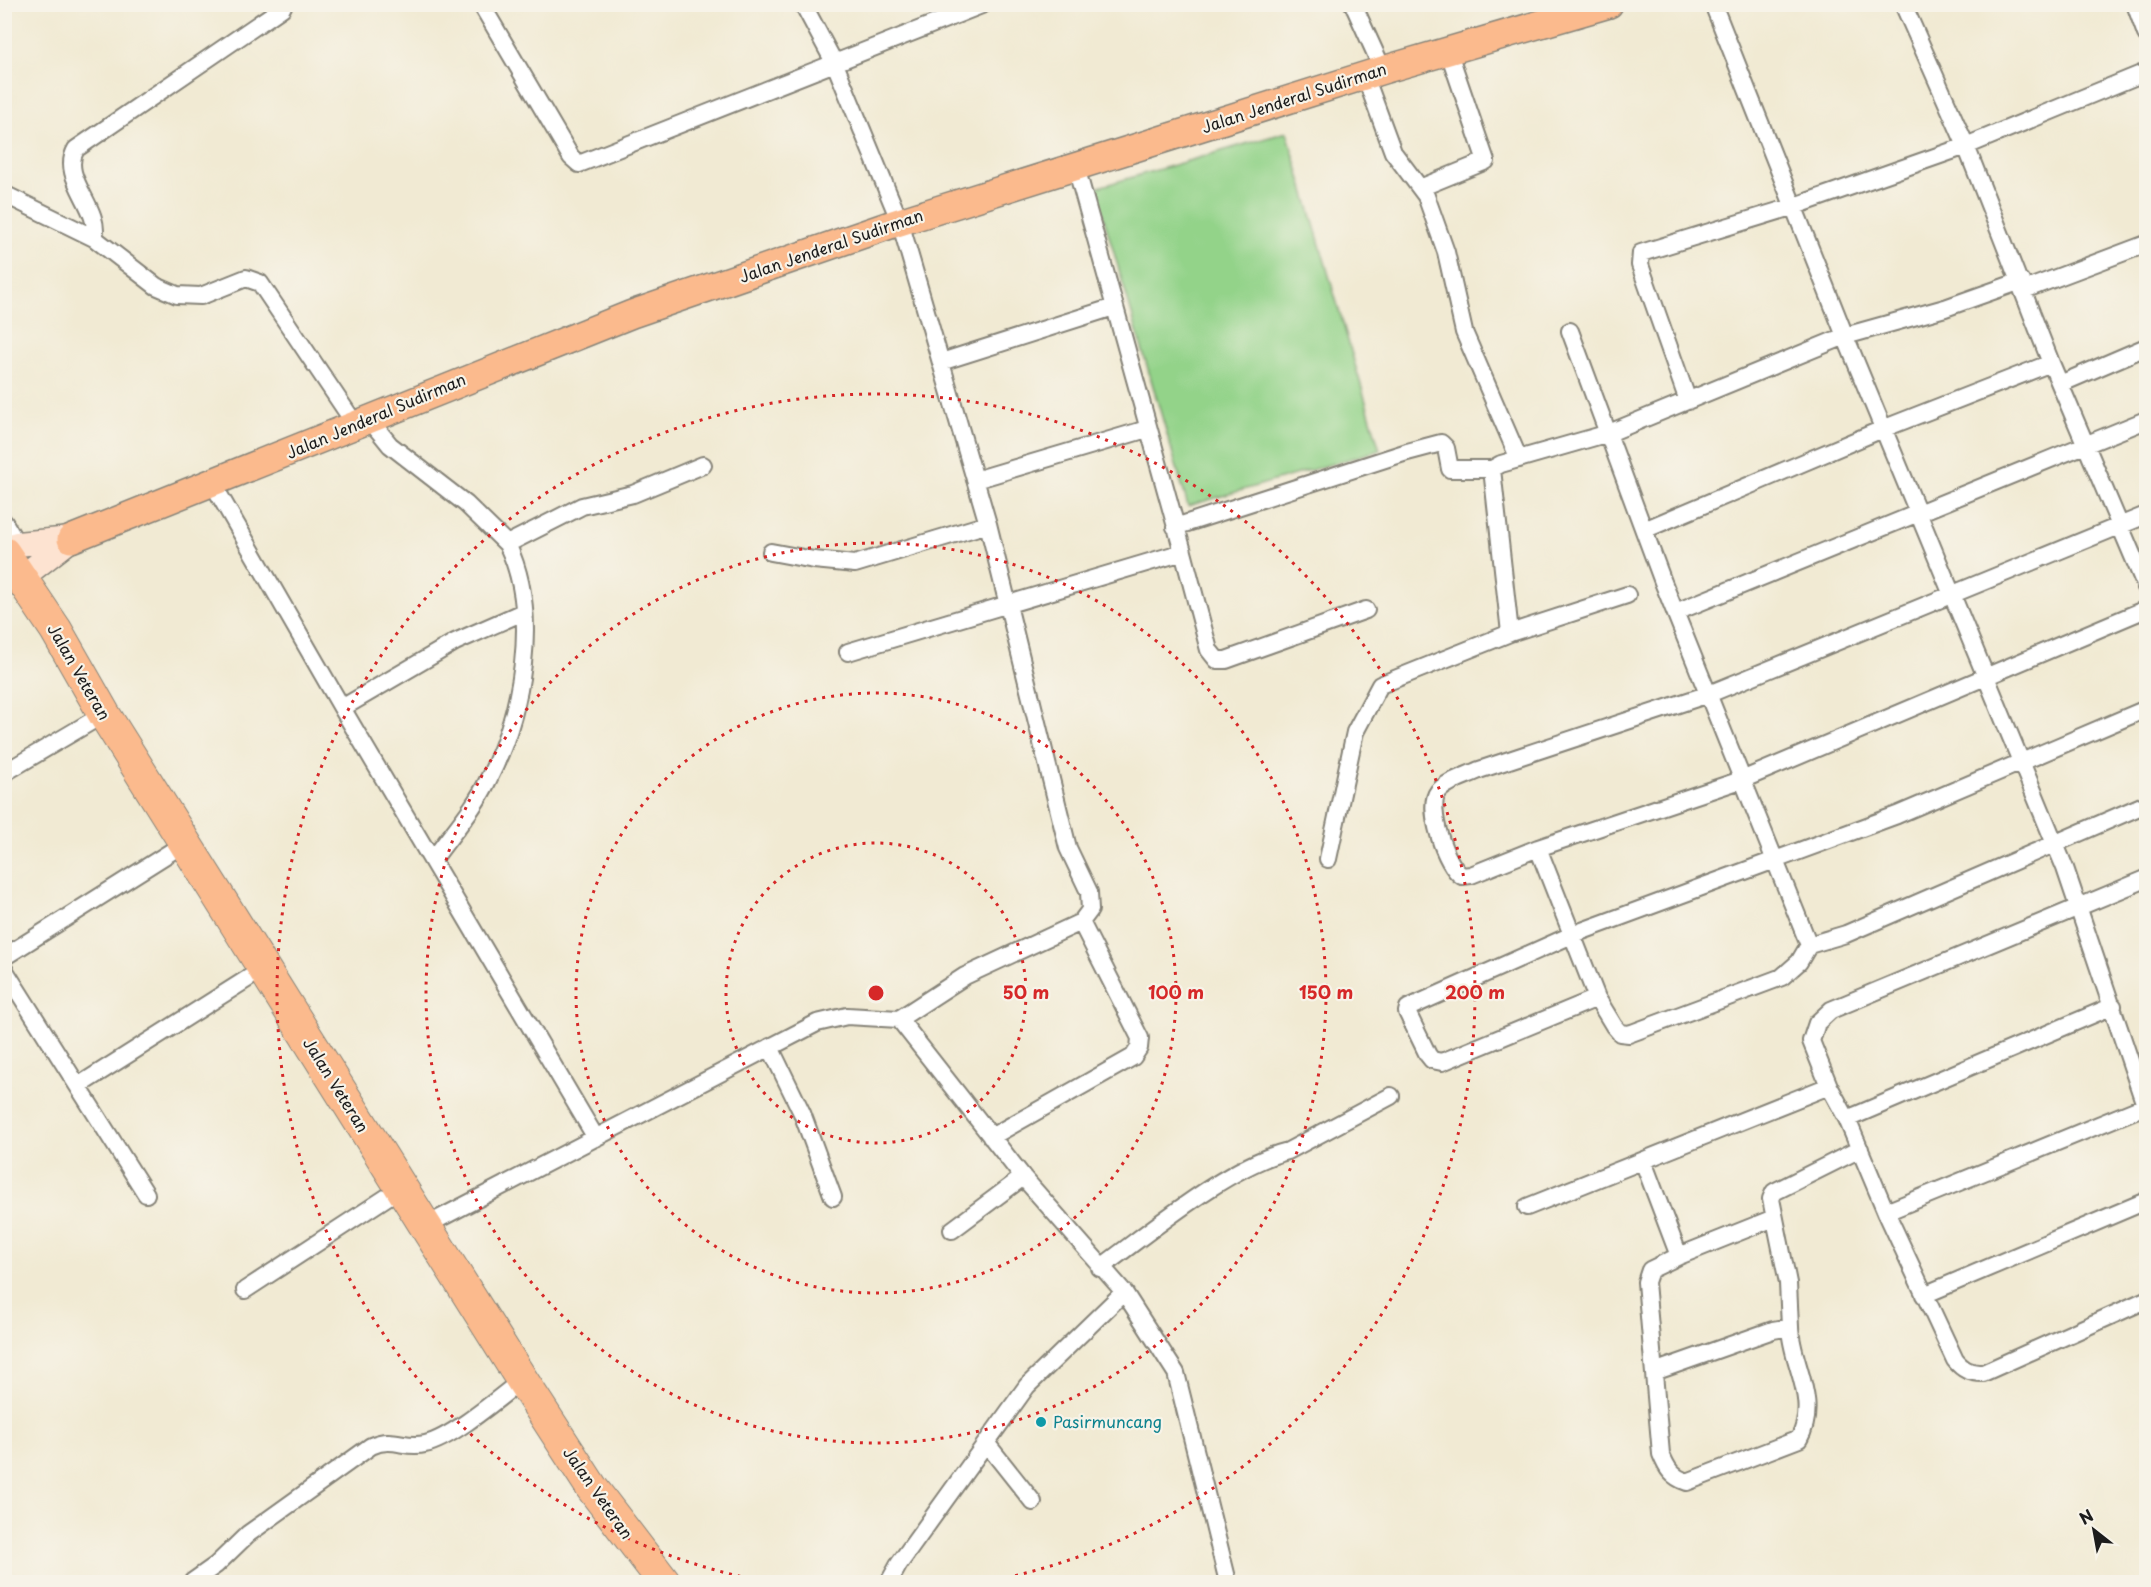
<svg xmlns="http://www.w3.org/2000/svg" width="2151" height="1587" font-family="'Playpen Sans',sans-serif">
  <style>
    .green { fill: #93d389; stroke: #587852; stroke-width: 1.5 }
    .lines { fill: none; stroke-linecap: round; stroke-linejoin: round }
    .street-casing { stroke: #868378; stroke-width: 20 }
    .secondary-casing { stroke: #868378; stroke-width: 27 }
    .primary-casing { stroke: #868378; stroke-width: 30 }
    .highway-casing { stroke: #868378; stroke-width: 34 }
    .street { stroke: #fff; stroke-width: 16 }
    .secondary { stroke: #fde3d1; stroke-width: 24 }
    .primary { stroke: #fbba8d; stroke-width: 27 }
    .highway { stroke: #fbba8d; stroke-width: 32 }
    .ring { fill: none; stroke: #d62828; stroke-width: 3; stroke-dasharray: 3 6 }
    .culture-dot { fill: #0f9aa8; stroke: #f7f3e8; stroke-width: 2 }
    .labels { text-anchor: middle; stroke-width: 4.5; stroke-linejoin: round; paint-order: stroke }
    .street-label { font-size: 16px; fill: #1c1c1c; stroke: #f7f3e8 }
    .culture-label { font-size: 16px; fill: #0d838f; stroke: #f7f3e8; text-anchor: start }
    .centre { fill: #d62828; stroke: #f7f3e8; stroke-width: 3 }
    .ring-label { font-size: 18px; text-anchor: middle; font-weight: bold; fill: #d62828; stroke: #f7f3e8; stroke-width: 4.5; stroke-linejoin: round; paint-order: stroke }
  </style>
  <rect width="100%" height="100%" fill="#f7f3e8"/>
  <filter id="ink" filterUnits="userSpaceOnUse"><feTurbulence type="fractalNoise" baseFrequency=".0167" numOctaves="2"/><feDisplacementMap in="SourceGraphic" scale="12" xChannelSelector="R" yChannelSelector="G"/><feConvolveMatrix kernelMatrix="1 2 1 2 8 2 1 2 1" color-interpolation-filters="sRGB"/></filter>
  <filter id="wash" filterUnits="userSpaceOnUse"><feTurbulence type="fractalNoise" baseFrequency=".008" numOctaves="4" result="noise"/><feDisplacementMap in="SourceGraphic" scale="24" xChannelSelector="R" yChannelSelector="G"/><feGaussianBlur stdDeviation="1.35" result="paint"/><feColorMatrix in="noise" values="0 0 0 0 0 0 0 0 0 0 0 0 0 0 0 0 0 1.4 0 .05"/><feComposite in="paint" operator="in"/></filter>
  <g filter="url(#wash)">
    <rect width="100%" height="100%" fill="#f1ead3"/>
    <!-- green -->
    <path class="green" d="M1287 132 1380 450 1188 506 1095 188Z"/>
  </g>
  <g filter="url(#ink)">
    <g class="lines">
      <defs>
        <path id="street" d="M481 4 571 157 579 164 984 4
          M1353 4 1383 70
          M1713 4 1845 336 2065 868 2146 1108
          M1903 4 1966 146 2051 363 2146 587
          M2135 4 2146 34
          M1365 76 1393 152 1426 196 1446 252 1464 332 1519 459
          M1420 188 1486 161 1448 50
          M4 194 94 238 156 286 177 295 201 296 246 278 260 283 355 424
          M94 238C102 208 59 178 76 149L282 8 284 4
          M2024 290 2146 244
          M1570 331 1663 582 1809 945
          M941 362 1114 307
          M2060 384 2146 347
          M1688 401 1640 265 1641 253 1795 206 1966 146 2146 72
          M369 419 390 445 466 504 507 544 582 506 633 494 703 465
          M975 480 1147 429
          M213 484 342 708 596 1138
          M2146 515 1709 694 1479 770C1467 776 1446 781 1438 792 1426 807 1446 867 1462 876L1471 875 1538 848 1744 779 2146 609
          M4 522 17 544
          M1175 527 1407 452 1441 443 1446 448 1450 469H1492
          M1644 530 1885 428 2051 363
          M771 552 814 560 855 564 988 524
          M1183 552 1209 650 1217 660H1226L1366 610
          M1676 612 2146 420
          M1510 633 1492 469 1501 464 1609 433 1845 336 1945 308 2021 281
          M848 652 1183 552 1076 167
          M342 708 455 642 523 612
          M4 773 104 714
          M1538 848 1597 998 1614 1026 1620 1033 1629 1034 1782 977 1799 962 1809 945 1846 934 2146 804
          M1328 859 1355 732 1380 685 1510 633 1627 595
          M433 860C451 834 475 808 488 780 522 714 541 614 507 544
          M2146 879 1831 1010 1817 1023 1811 1041 1829 1086 1847 1119 1886 1212 1955 1360C1963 1370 1970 1373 1983 1373L2146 1300
          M4 957 185 843
          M4 969 146 1194
          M1597 998 1442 1062 1432 1060 1428 1055 1407 1012 1408 1008 1574 934 1897 815 2146 709
          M899 1019 1023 1177 1124 1292 1176 1373 1228 1582
          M770 1047 802 1113 833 1197
          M78 1086 263 969
          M1847 1119 2113 1006
          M991 1137 1133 1057 1139 1048 1140 1038 1081 922
          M1643 1161 1679 1256 1650 1270 1646 1282 1661 1454C1667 1469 1672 1477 1687 1482L1799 1439C1820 1400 1791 1364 1790 1327L1773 1330 1654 1372
          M1527 1207 1829 1086
          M1886 1212 2145 1106
          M425 1226 817 1023 847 1016 899 1019 965 976 1081 922 1090 910 1089 892 1068 848 988 524 900 222 835 64 803 4
          M952 1230 1023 1177
          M1679 1256 1774 1218
          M1100 1268C1151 1231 1229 1165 1288 1151L1391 1096
          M245 1290 401 1188
          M1924 1295 2146 1201
          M1790 1327 1788 1283 1771 1199 1774 1192 1860 1149
          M987 1444 1033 1502
          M192 1582 216 1565 248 1534 371 1446C394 1436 404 1449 425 1444 451 1439 500 1397 522 1380
          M889 1582 899 1564 1027 1386 1124 1292"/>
        <path id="secondary" d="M4 549 17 544 71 539
          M21 578 71 539"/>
        <path id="primary" d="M71 539 632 314 893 224 1383 70 1609 4"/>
        <path id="highway" d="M4 553 56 630 104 714 522 1380 592 1488 664 1582"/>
      </defs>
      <!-- street casing -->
      <use href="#street" class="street-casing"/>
      <!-- secondary casing -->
      <use href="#secondary" class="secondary-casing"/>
      <!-- primary casing -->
      <use href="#primary" class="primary-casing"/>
      <!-- highway casing -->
      <use href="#highway" class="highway-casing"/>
      <!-- street -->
      <use href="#street" class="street"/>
      <!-- secondary -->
      <use href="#secondary" class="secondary"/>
      <!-- primary -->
      <use href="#primary" class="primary"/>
      <!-- highway -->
      <use href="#highway" class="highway"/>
    </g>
  </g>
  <!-- distance rings -->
  <g class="ring">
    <circle cx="876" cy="993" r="150"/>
    <circle cx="876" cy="993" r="300"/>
    <circle cx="876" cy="993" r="450"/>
    <path d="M767 1582A599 599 0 1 1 985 1582"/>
  </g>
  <!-- markers -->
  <circle class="culture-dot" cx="1041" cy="1422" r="6"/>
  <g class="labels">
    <!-- street labels -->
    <g class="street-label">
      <text transform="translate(1294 98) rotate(-18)" y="6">Jalan Jenderal Sudirman</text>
      <text transform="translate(831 246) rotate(-19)" y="6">Jalan Jenderal Sudirman</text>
      <text transform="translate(376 416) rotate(-23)" y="6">Jalan Jenderal Sudirman</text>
      <text transform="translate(79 672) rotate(60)" y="6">Jalan Veteran</text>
      <text transform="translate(336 1085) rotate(58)" y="6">Jalan Veteran</text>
      <text transform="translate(598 1493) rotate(55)" y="6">Jalan Veteran</text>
    </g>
    <!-- culture labels -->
    <g class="culture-label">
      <text x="1053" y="1428">Pasirmuncang</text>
    </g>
  </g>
  <circle cx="876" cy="993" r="9" class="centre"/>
  <g class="ring-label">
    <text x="1026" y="999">50 m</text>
    <text x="1176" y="999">100 m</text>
    <text x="1326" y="999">150 m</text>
    <text x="1475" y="999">200 m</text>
  </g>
  <!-- margin -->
  <rect width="2151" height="1587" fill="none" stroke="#f7f3e8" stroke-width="24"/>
  <!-- north arrow -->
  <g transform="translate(2094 1530) rotate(329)" stroke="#f7f3e8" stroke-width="4.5" paint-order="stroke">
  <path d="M0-4.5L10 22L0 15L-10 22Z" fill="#1c1c1c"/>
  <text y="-9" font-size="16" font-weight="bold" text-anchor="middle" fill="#1c1c1c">N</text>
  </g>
</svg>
